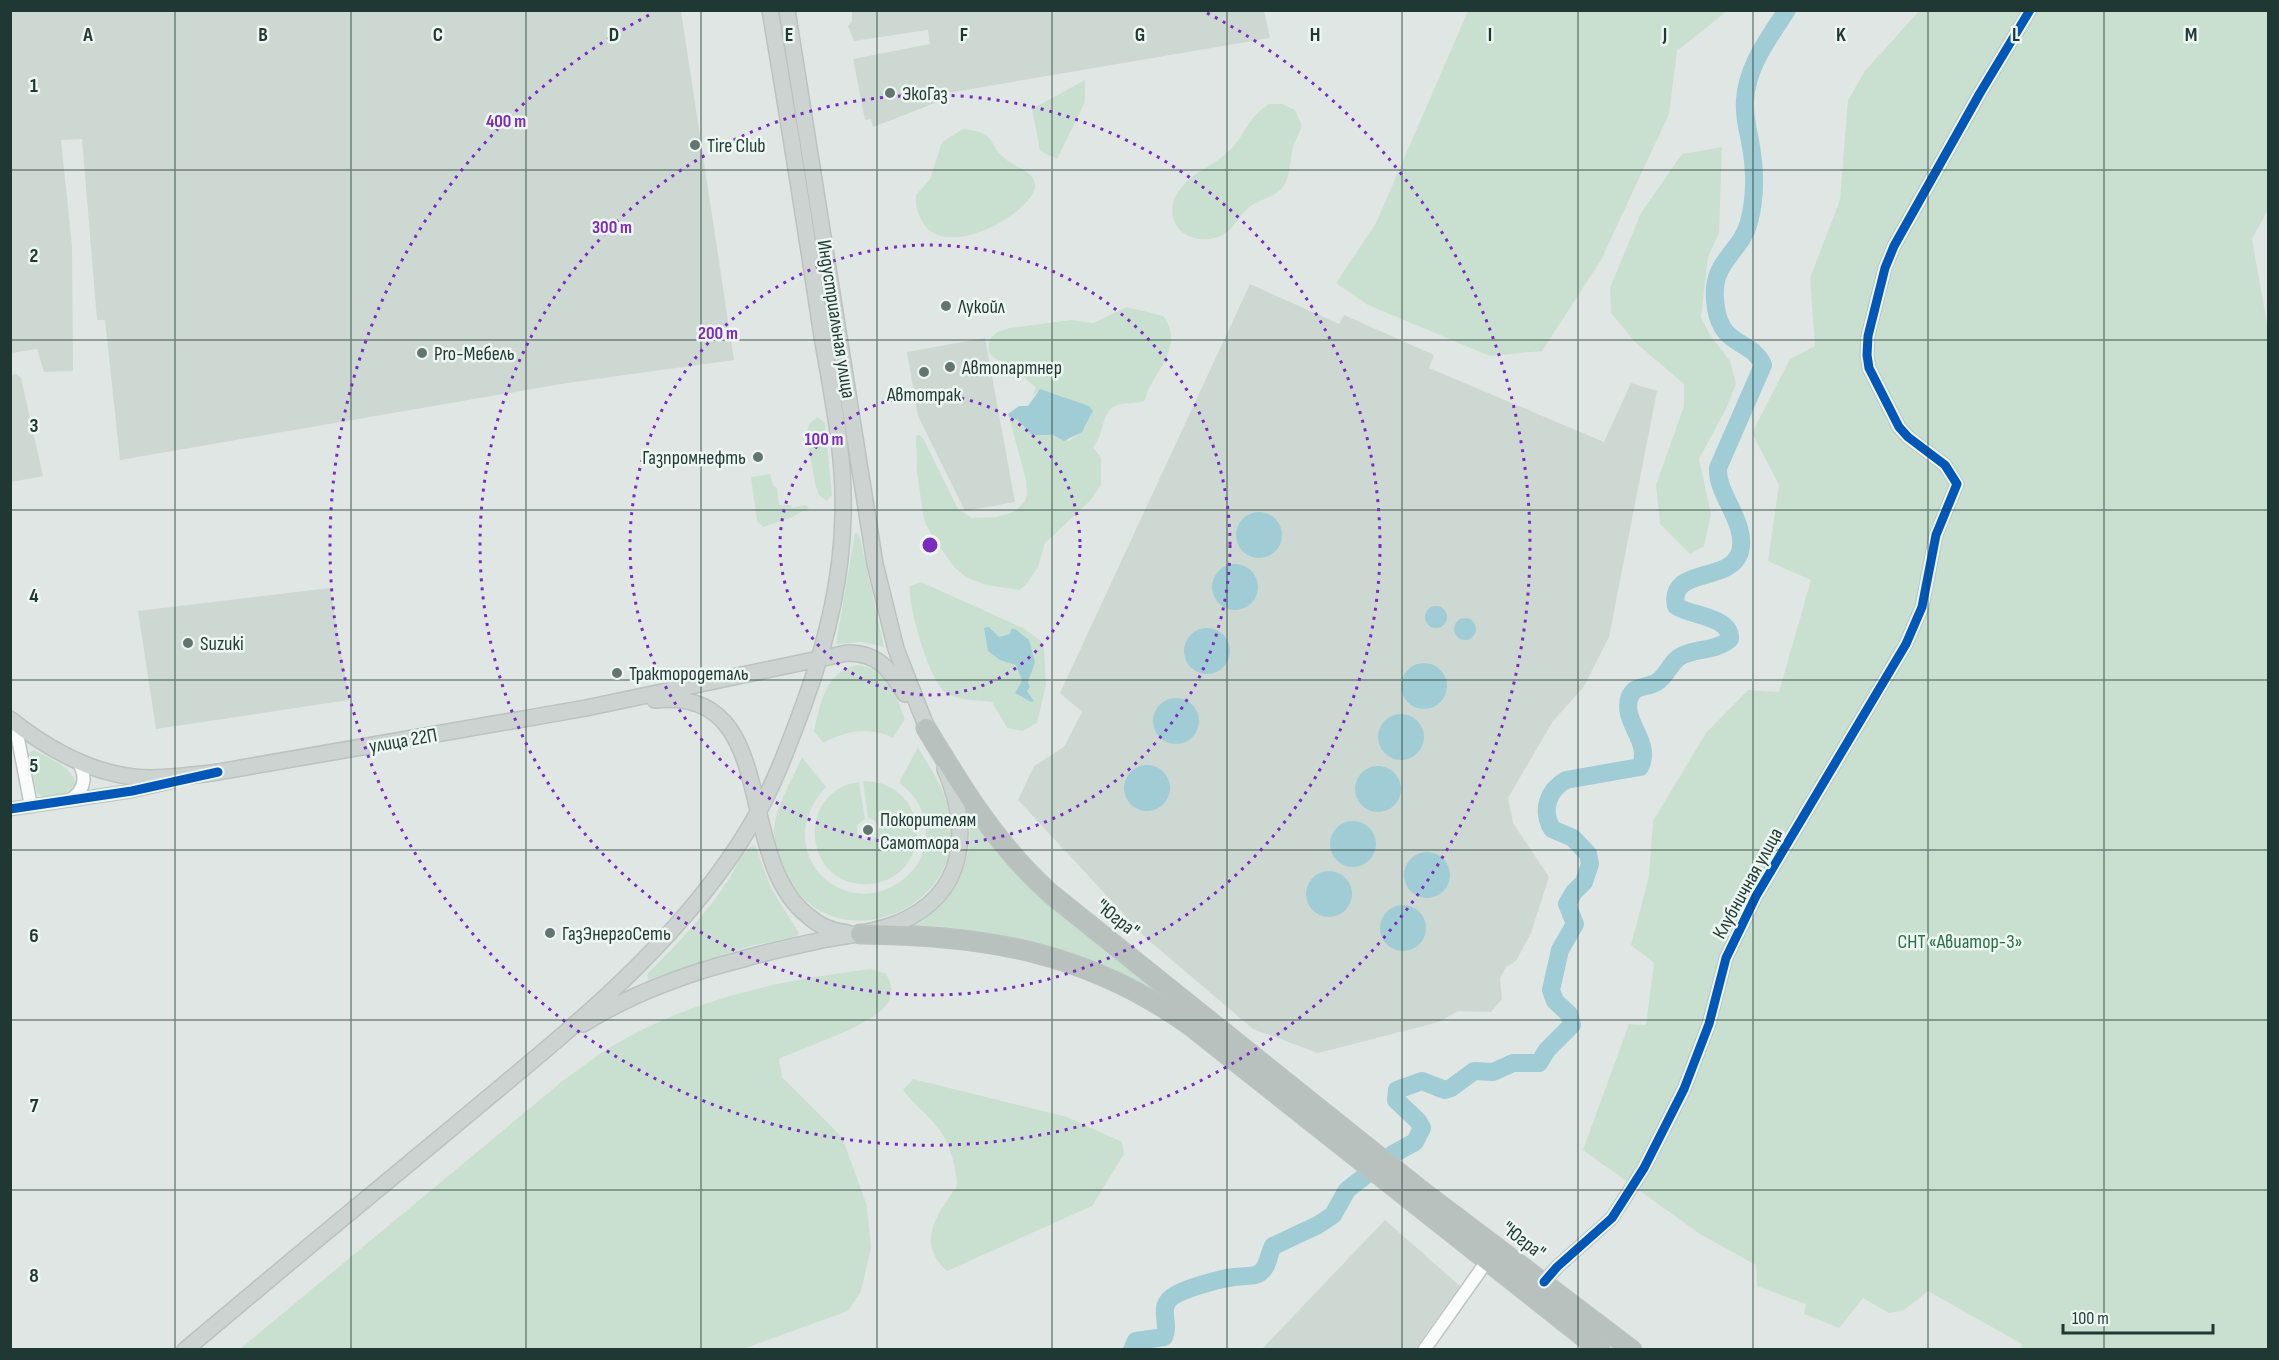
<svg xmlns="http://www.w3.org/2000/svg" width="2279" height="1360" font-family="'Sofia Sans Condensed',sans-serif">
  <style>
    .built { fill: #ced8d3 }
    .green { fill: #c9e0d0; fill-rule: evenodd }
    .water { fill: #a0ccd5 }
    .lines { fill: none; stroke-linecap: round; stroke-linejoin: round }
    .river { stroke: #a0ccd5; stroke-width: 18 }
    .minor-casing { stroke: #bdc3c0; stroke-width: 15 }
    .major-casing { stroke: #bac3c0; stroke-width: 18 }
    .highway-casing { stroke: #bac3c0; stroke-width: 21 }
    .minor { stroke: #fafbfb; stroke-width: 12 }
    .major { stroke: #ccd3d1; stroke-width: 15 }
    .highway { stroke: #b9c1be; stroke-width: 18 }
    .cycleway-casing { stroke: #eef6f2; stroke-width: 13 }
    .cycleway { stroke: #0057b8; stroke-width: 9 }
    .grid { fill: none; stroke: #1f3833; stroke-width: 1.5; stroke-opacity: 0.55 }
    .ring { fill: none; stroke: #7b2cbf; stroke-width: 3; stroke-dasharray: 3 6 }
    .poi-dot { fill: #637571; stroke: #eef6f2; stroke-width: 2 }
    .labels { text-anchor: middle; stroke-width: 5; stroke-linejoin: round; paint-order: stroke }
    .poi-label { font-size: 20px; fill: #1f3833; stroke: #eef6f2; text-anchor: start }
    .street-label { font-size: 20px; fill: #1f3833; stroke: #eef6f2 }
    .park-label { font-size: 20px; fill: #2a6e47; stroke: #eef6f2 }
    .grid-label { font-size: 20px; text-anchor: middle; font-weight: bold; fill: #1f3833; stroke: #eef6f2; stroke-width: 5; stroke-linejoin: round; paint-order: stroke }
    .centre { fill: #7b2cbf; stroke: #eef6f2; stroke-width: 3 }
    .ring-label { font-size: 18px; text-anchor: middle; font-weight: bold; fill: #7b2cbf; stroke: #eef6f2; stroke-width: 5; stroke-linejoin: round; paint-order: stroke }
  </style>
  <rect width="100%" height="100%" fill="#e0e6e3"/>
  <!-- built -->
  <path class="built" d="M852 10 1264 11 1270 38 942 94 943 100 873 127 871 119 865 120 853 59 930 44 929 38 928 30 854 41 848 26 852 22Z
    M10 11H681L734 360 567 383 120 460 105 320H97L82 139 61 140 72 246 73 371 44 372 37 349 11 353Z
    M1250 284 1339 324 1344 315 1434 355 1429 368 1604 442 1631 383 1657 391 1609 637 1583 688 1553 721 1508 798 1513 823 1549 877 1531 933 1516 961 1506 967 1500 978 1502 999 1491 1012 1458 1011 1439 1022 1318 1053 1253 1029 1146 938 1018 800 1034 766 1064 747 1082 712 1060 693Z
    M985 338 1015 502 965 511 918 416 907 352Z
    M16 374 21 378 43 476 11 482V375Z
    M330 588 349 700 156 729 138 611Z
    M1385 1220 1460 1286 1415 1349H1262Z"/>
  <!-- green -->
  <path class="green" d="M1468 11H1727L1677 51 1669 114 1601 260 1542 351 1490 356 1368 305 1336 283 1376 223Z
    M1919 11H2268V210L2252 239 2268 329V1349H2021L2022 1344 1928 1291 1904 1310 1889 1313 1863 1298 1839 1328 1804 1314 1806 1304 1757 1286 1756 1265 1700 1234 1583 1150 1629 1024 1646 1025 1654 963 1631 945 1649 876 1653 821 1706 733 1748 690 1779 692 1811 580 1768 561 1779 485 1752 433 1790 359 1815 346 1810 278 1840 200 1848 100 1865 71Z
    M1085 80V102L1057 159 1040 151 1032 109Z
    M1269 104H1282L1295 110 1302 126C1299 134 1294 142 1292 151 1290 162 1290 178 1283 187 1274 198 1259 199 1248 208 1240 215 1235 226 1227 232 1212 244 1183 241 1175 223 1170 213 1172 201 1178 192 1191 172 1215 166 1231 149 1246 134 1247 118 1269 104Z
    M963 129C1000 133 985 144 1008 161 1017 168 1033 171 1035 184 1039 209 944 265 922 221 917 212 915 205 916 195L930 179 942 142Z
    M1722 147 1719 233 1708 257 1701 317 1710 335 1730 361 1736 384 1727 407 1699 459 1711 514 1704 546 1690 554 1660 524 1656 485 1684 406V384L1636 343 1611 313 1610 288 1641 213 1682 154Z
    M1127 307 1163 316C1183 341 1161 366 1149 388 1147 393 1147 396 1144 401 1135 404 1124 402 1115 406 1101 412 1104 437 1093 447L1101 458V485L1090 501 1045 543 1038 567 1026 585 1019 590 986 585 966 577 954 567 937 543 926 525 923 514 917 472 916 436 919 435 923 438 958 509 972 518 997 517 1016 511 1025 501 1027 495 1026 480 1009 417 1018 420 1032 435H1053L1069 441 1084 429 1091 416C1075 401 1059 391 1036 392L1033 396 1036 387C1026 381 1022 373 1014 367 1002 358 982 362 991 338L997 332 1010 328 1071 320 1093 323Z
    M817 417 825 423 832 495 827 501 819 495 816 488 806 434 809 424Z
    M770 474 773 485 777 488 779 505H791L792 508 806 505 809 508 790 518 763 527 757 521 751 477Z
    M855 533H857L860 538 884 647 862 642 836 644Z
    M921 582 1023 628 1040 640 1044 649 1046 685 1037 723 1022 731 1007 728 992 702C978 700 958 701 946 693 930 683 907 604 910 586ZM989 627 999 637 1010 634H1021C1041 663 1031 661 1027 691L1034 701 1020 696 1022 681 1016 665C994 656 990 658 985 633Z
    M858 665C889 669 895 694 905 719L893 738C869 726 846 731 823 743L814 731C821 702 825 671 858 665Z
    M918 747C930 768 945 789 950 812 971 913 826 967 784 869 778 855 774 844 774 829 776 805 793 779 802 757L826 787C767 851 845 927 905 878 917 868 925 853 926 838 927 815 918 796 899 783Z
    M33 750C47 757 81 770 75 790L68 795 45 798 37 793 27 755Z
    M863 781C932 781 935 878 870 884 802 889 795 790 859 782L865 819 857 825V834L867 841 877 837 879 827 874 820 868 818Z
    M972 815 998 851 1027 882 1199 1018C1157 995 1119 969 1073 955 1020 938 961 936 906 929 941 915 963 884 969 847 970 837 968 823 972 815Z
    M755 845 771 888 799 933 796 937 750 946 648 980 647 975 650 971C679 943 707 912 730 878 736 867 743 848 755 845Z
    M871 969 886 974C892 984 894 994 887 1004 872 1026 804 1047 779 1059L782 1077 842 1137 867 1206 871 1248 861 1291 848 1311 743 1349H240L565 1079C581 1068 597 1055 614 1045 694 998 781 980 871 969Z
    M913 1079 1067 1117 1122 1142 1124 1154 1092 1206 947 1271C915 1242 937 1215 957 1186 956 1168 951 1147 941 1132 931 1117 914 1105 903 1090Z"/>
  <!-- water -->
  <path class="water" d="M1040 389 1089 406 1093 411 1082 432 1064 441 1053 435H1032L1018 420 1009 417 1008 414 1019 406H1028Z
    M1236 535a23 23 0 1 1 46 0a23 23 0 1 1-46 0Z
    M1212 587a23 23 0 1 1 46 0a23 23 0 1 1-46 0Z
    M1425 617a11 11 0 1 1 22 0a11 11 0 1 1-22 0Z
    M1454 629a11 11 0 1 1 22 0a11 11 0 1 1-22 0Z
    M989 627 999 637 1010 634 1011 629H1015L1029 640 1035 662 1028 682 1030 687 1027 691 1034 701 1031 702 1015 693 1022 681 1016 665 1000 660 988 651 984 628Z
    M1184 651a23 23 0 1 1 46 0a23 23 0 1 1-46 0Z
    M1401 686a23 23 0 1 1 46 0a23 23 0 1 1-46 0Z
    M1153 721a23 23 0 1 1 46 0a23 23 0 1 1-46 0Z
    M1378 737a23 23 0 1 1 46 0a23 23 0 1 1-46 0Z
    M1124 788a23 23 0 1 1 46 0a23 23 0 1 1-46 0Z
    M1355 789a23 23 0 1 1 46 0a23 23 0 1 1-46 0Z
    M1330 844a23 23 0 1 1 46 0a23 23 0 1 1-46 0Z
    M1404 875a23 23 0 1 1 46 0a23 23 0 1 1-46 0Z
    M1306 894a23 23 0 1 1 46 0a23 23 0 1 1-46 0Z
    M1380 928a23 23 0 1 1 46 0a23 23 0 1 1-46 0Z"/>
  <g class="lines">
    <!-- river -->
    <path class="river" d="M1132 1350 1136 1341 1164 1337C1170 1325 1160 1311 1168 1301 1175 1290 1220 1279 1234 1277 1243 1275 1254 1278 1261 1272 1269 1265 1268 1255 1273 1246L1318 1225 1333 1215 1347 1190 1393 1154 1415 1142 1422 1128 1418 1121 1396 1100 1397 1090 1422 1081 1445 1090 1451 1088 1474 1071 1493 1072 1513 1063H1539L1547 1050 1572 1025 1569 1014 1555 1001 1551 990 1560 950 1575 924 1567 904 1574 892 1584 882 1590 864 1588 854 1573 838 1552 829C1541 810 1548 790 1566 780L1640 767C1653 742 1620 721 1630 696 1636 684 1648 688 1657 682 1668 675 1671 660 1683 655 1699 648 1716 651 1730 639 1731 616 1690 616 1676 606 1668 566 1730 584 1740 552 1748 523 1716 494 1718 468L1763 365C1752 339 1722 348 1716 308 1708 260 1740 256 1749 222 1756 196 1755 167 1750 141 1747 127 1744 114 1745 100 1747 66 1769 38 1787 10"/>
    <defs>
      <path id="minor" d="M11 720 18 739 31 806
        M70 800C86 790 87 775 77 760
        M10 809 132 791 172 782
        M1544 1282 1557 1267 1612 1218 1644 1168 1684 1089 1709 1024 1726 958 1756 896 1906 644 1922 607 1936 535 1957 484 1945 465 1908 437 1899 427 1869 368 1867 355 1868 336 1885 268 1894 246 1980 93 2030 10
        M1424 1350 1487 1261"/>
      <path id="major" d="M787 10 875 564 896 649 930 736
        M655 700C782 687 733 856 807 915 818 925 833 932 848 933
        M10 719C49 750 98 777 149 778 172 778 196 775 218 772L586 708 847 653C878 653 890 669 905 694
        M583 1024C631 994 688 973 743 959 770 951 799 945 827 939 851 935 875 932 898 923 967 894 971 830 945 769
        M185 1350C274 1275 363 1201 453 1127 561 1036 680 946 752 823 774 786 789 744 804 704 826 644 842 579 843 515 845 453 831 391 821 330 805 223 788 117 770 10"/>
      <path id="highway" d="M926 728C962 788 998 847 1051 894L1418 1188 1632 1350
        M860 934C985 935 1089 952 1192 1027L1600 1350"/>
    </defs>
    <!-- minor casing -->
    <use href="#minor" class="minor-casing"/>
    <!-- major casing -->
    <use href="#major" class="major-casing"/>
    <!-- highway casing -->
    <use href="#highway" class="highway-casing"/>
    <!-- minor -->
    <use href="#minor" class="minor"/>
    <!-- major -->
    <use href="#major" class="major"/>
    <!-- highway -->
    <use href="#highway" class="highway"/>
    <defs>
      <path id="cycleway" d="M10 809 132 791 218 772
        M1544 1282 1557 1267 1612 1218 1644 1168 1684 1089 1709 1024 1726 958 1756 896 1906 644 1922 607 1936 535 1957 484 1945 465 1908 437 1899 427 1869 368 1867 355 1868 336 1885 268 1894 246 1980 93 2030 10"/>
    </defs>
    <!-- cycleway casing -->
    <use href="#cycleway" class="cycleway-casing"/>
    <!-- cycleway -->
    <use href="#cycleway" class="cycleway"/>
  </g>
  <!-- grid -->
  <path class="grid" d="M175 10V1350M351 10V1350M526 10V1350M701 10V1350M877 10V1350M1052 10V1350M1227 10V1350M1402 10V1350M1578 10V1350M1753 10V1350M1928 10V1350M2104 10V1350M10 170H2268M10 340H2268M10 510H2268M10 680H2268M10 850H2268M10 1020H2268M10 1190H2268"/>
  <!-- distance rings -->
  <g class="ring">
    <circle cx="930" cy="545" r="150"/>
    <circle cx="930" cy="545" r="300"/>
    <circle cx="930" cy="545" r="450"/>
    <path d="M1207 13A600 600 0 1 1 653 13"/>
  </g>
  <!-- markers -->
  <g class="poi-dot">
    <circle cx="890" cy="93" r="6"/>
    <circle cx="695" cy="145" r="6"/>
    <circle cx="946" cy="306" r="6"/>
    <circle cx="422" cy="353" r="6"/>
    <circle cx="950" cy="367" r="6"/>
    <circle cx="924" cy="372" r="6"/>
    <circle cx="758" cy="457" r="6"/>
    <circle cx="188" cy="643" r="6"/>
    <circle cx="617" cy="673" r="6"/>
    <circle cx="868" cy="830" r="6"/>
    <circle cx="550" cy="933" r="6"/>
  </g>
  <g class="labels">
    <!-- poi labels -->
    <g class="poi-label">
      <text x="902" y="100">ЭкоГаз</text>
      <text x="707" y="152">Tire Club</text>
      <text x="958" y="313">Лукойл</text>
      <text x="434" y="360">Pro-Мебель</text>
      <text x="962" y="374">Автопартнер</text>
      <text x="924" y="401" text-anchor="middle">Автотрак</text>
      <text x="746" y="464" text-anchor="end">Газпромнефть</text>
      <text x="200" y="650">Suzuki</text>
      <text x="629" y="680">Трактородеталь</text>
      <text x="880" y="826">Покорителям<tspan x="880" dy="23">Самотлора</tspan></text>
      <text x="562" y="940">ГазЭнергоСеть</text>
    </g>
    <!-- street labels -->
    <g class="street-label">
      <text transform="translate(837 319) rotate(81)" y="7">Индустриальная улица</text>
      <text transform="translate(403 740) rotate(-10)" y="7">улица 22П</text>
      <text transform="translate(1747 883) rotate(-61)" y="7">Клубничная улица</text>
      <text transform="translate(1118 918) rotate(38)" y="7">"Югра"</text>
      <text transform="translate(1524 1240) rotate(37)" y="7">"Югра"</text>
    </g>
    <!-- park labels -->
    <g class="park-label">
      <text x="1960" y="948">СНТ «Авиатор-3»</text>
    </g>
  </g>
  <g class="grid-label">
    <text x="88" y="41">A</text>
    <text x="263" y="41">B</text>
    <text x="438" y="41">C</text>
    <text x="614" y="41">D</text>
    <text x="789" y="41">E</text>
    <text x="964" y="41">F</text>
    <text x="1140" y="41">G</text>
    <text x="1315" y="41">H</text>
    <text x="1490" y="41">I</text>
    <text x="1665" y="41">J</text>
    <text x="1841" y="41">K</text>
    <text x="2016" y="41">L</text>
    <text x="2191" y="41">M</text>
    <text x="34" y="92">1</text>
    <text x="34" y="262">2</text>
    <text x="34" y="432">3</text>
    <text x="34" y="602">4</text>
    <text x="34" y="772">5</text>
    <text x="34" y="942">6</text>
    <text x="34" y="1112">7</text>
    <text x="34" y="1282">8</text>
  </g>
  <circle cx="930" cy="545" r="9" class="centre"/>
  <g class="ring-label">
    <text x="506" y="127">400 m</text>
    <text x="612" y="233">300 m</text>
    <text x="718" y="339">200 m</text>
    <text x="824" y="445">100 m</text>
  </g>
  <!-- border -->
  <rect width="2279" height="1360" fill="none" stroke="#1f3833" stroke-width="24"/>
  <!-- scale -->
  <path d="M2063 1324v9h150v-9" fill="none" stroke="#1f3833" stroke-width="3"/>
  <text x="2072" y="1324" font-size="18" fill="#1f3833" stroke="#eef6f2" stroke-width="4.5" paint-order="stroke">100 m</text>
</svg>
